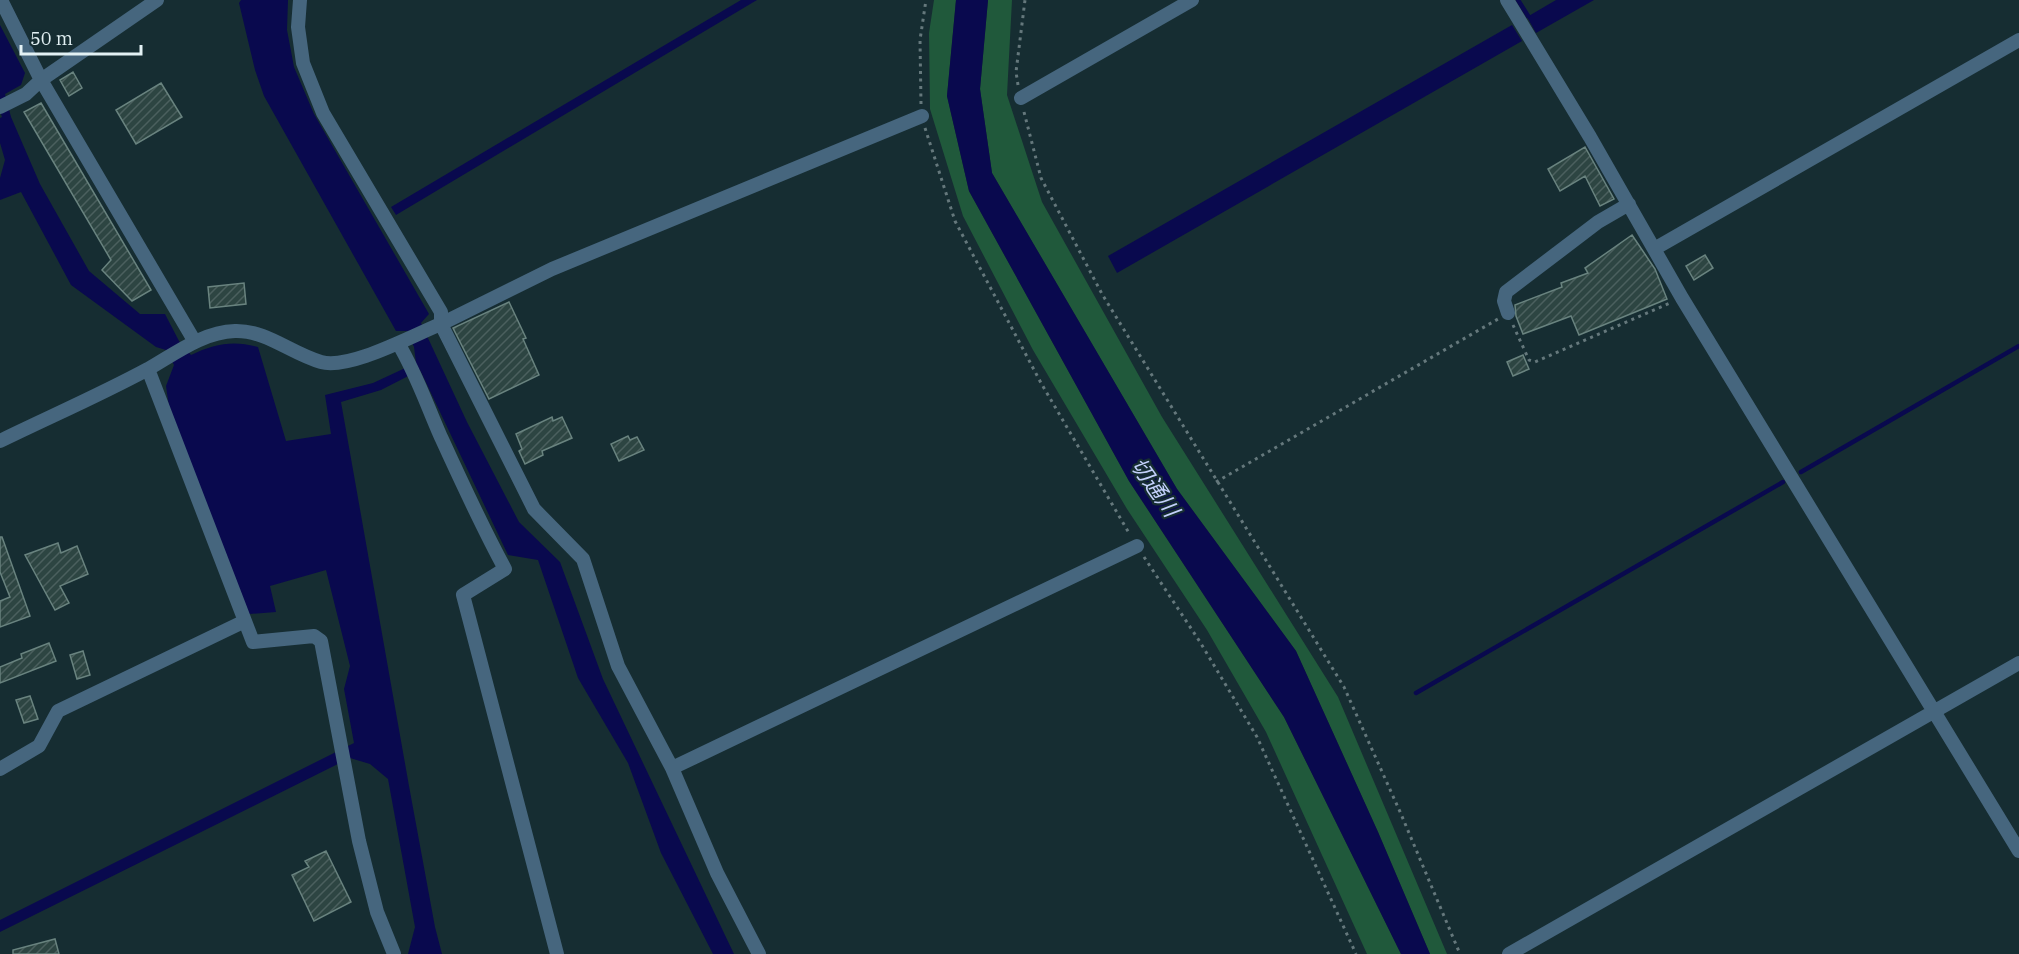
<svg xmlns="http://www.w3.org/2000/svg" width="2019" height="954" font-family="'IBM Plex Serif','Noto Sans JP',serif">
  <style>
    .green { fill: #20593b }
    .water { fill: #09094e }
    .lines { fill: none; stroke-linecap: round; stroke-linejoin: round }
    .stream { stroke: #09094e; stroke-width: 4.5 }
    .building { fill: url(#building-hatch); stroke: #69837f; stroke-width: 1.5 }
    .path { stroke: #65787c; stroke-width: 3; stroke-dasharray: 3 4.5; stroke-linecap: butt }
    .street { stroke: #46667e; stroke-width: 14 }
    .labels { text-anchor: middle; stroke-width: 4.5; stroke-linejoin: round; paint-order: stroke }
    .water-label { font-size: 22px; font-style: italic; fill: #c3d1fb; stroke: #162d32 }
  </style>
  <defs>
    <pattern id="building-hatch" width="6" height="6" patternUnits="userSpaceOnUse" patternTransform="scale(1.5)"><rect width="6" height="6" fill="#2d4542"/><path d="M-1 1l2-2M0 6l6-6M5 7l2-2" fill="none" stroke="#4b605e"/></pattern>
  </defs>
  <rect width="100%" height="100%" fill="#162d32"/>
  <!-- green -->
  <path class="green" d="M934 0H956L947 96 969 191 1129 481 1284 717 1401 954H1367L1266 732 1207 630 1127 509 1033 350 963 216 930 109 929 33Z
    M988 0H1012L1007 95 1042 202 1162 417 1338 697 1447 954H1430L1378 832 1296 651 1177 489 992 173 980 89Z"/>
  <!-- water -->
  <path class="water" d="M241 0H288L287 30 294 67 314 114 429 314 421 323 467 422 519 522 560 562 603 679 734 954H713L661 853 628 763 578 678 538 560 508 555 420 370 381 390 341 402 409 786 435 927 442 954H408L415 927 388 779 370 764 350 758 0 932V920L354 743 344 689 350 666 326 570 270 586 276 612 249 614 170 414 166 386 174 365 166 350 156 347 71 285 21 192 0 200V178L5 160 0 143V118L2 117 0 111V25L25 73 21 85 5 94 11 117 40 184 89 271 140 314H165L179 341 191 355C214 344 233 340 258 347L286 441 331 434 325 395 373 383 416 363 414 347 407 331H396L264 96 255 70 239 3Z
    M741 0H757L396 215 391 207Z
    M956 0H988L980 89 992 173 1177 489 1296 651 1378 832 1430 954H1401L1284 717 1129 481 969 191 947 96Z
    M1556 0H1594L1536 33 1527 17Z
    M1512 25 1522 41 1117 273 1108 256Z"/>
  <g class="lines">
    <!-- stream -->
    <path class="stream" d="M1518 0 1528 16
      M1801 472 2019 346
      M1416 693 1783 482"/>
  </g>
  <!-- building -->
  <path class="building" d="M73 72 82 88 69 96 60 80Z
    M161 83 182 117 136 144 116 110Z
    M41 103 151 290 132 301 102 270 111 260 24 112Z
    M1585 147 1614 199 1600 206 1585 176 1560 191 1548 169Z
    M1632 235 1655 269 1667 299 1579 335 1571 316 1523 334 1516 316 1515 305 1562 287 1561 283 1588 273 1585 268Z
    M1705 255 1713 268 1694 280 1686 266Z
    M244 283 246 304 210 308 208 287Z
    M509 302 526 338 523 339 539 375 489 399 453 328Z
    M1523 355 1529 369 1513 376 1507 362Z
    M552 417 553 421 562 417 572 438 542 451 543 455 525 464 519 451 522 449 516 434Z
    M628 436 630 440 637 437 644 450 619 461 611 444Z
    M0 537H2L30 616 0 627V601L10 597 0 572Z
    M58 543 61 553 77 546 88 574 60 586 69 603 55 610 25 555Z
    M49 643 56 661 0 683V667L22 658 21 654Z
    M83 651 90 675 77 679 70 655Z
    M30 696 38 719 24 723 16 700Z
    M326 851 351 902 314 921 292 875 309 867 305 861Z
    M55 939 59 954H13V950Z"/>
  <g class="lines">
    <!-- path -->
    <path class="path" d="M1018 85 1016 72 1025 0
      M921 104 920 40 926 0
      M1024 112 1041 178 1102 294 1344 687 1401 814 1460 954
      M925 128 955 221 1041 383 1129 533
      M1513 325 1529 360 1535 362 1670 303
      M1216 482 1498 319
      M1144 557 1200 642 1257 737 1356 954"/>
    <!-- street -->
    <path class="street" d="M1 0 41 80 195 342
      M300 0 298 27 303 63 323 113 441 312V324L552 269 922 116
      M1507 0 1590 137 1682 298 2019 851
      M1021 98 1192 0
      M0 107 26 94 41 80 157 0
      M1654 249 2019 40
      M1508 313 1504 301 1506 292 1598 222 1629 204
      M398 343C416 373 426 403 440 435 461 481 481 525 505 569L463 595 557 954
      M148 369 253 642 314 636 321 641 359 841 377 912 394 954
      M0 441C49 417 100 395 148 369 176 353 203 332 235 331 266 330 292 354 321 362 350 370 413 335 441 324L534 509 583 559 618 666 672 768 717 873 759 954
      M672 768 1137 546
      M0 769 39 746 58 711 245 621
      M1509 954 2019 663"/>
  </g>
  <g class="labels">
    <!-- water labels -->
    <g class="water-label">
      <text transform="translate(1155 487) rotate(55)" y="8">切通川</text>
    </g>
  </g>
  <!-- scale -->
  <path d="M21 45v9h120v-9" fill="none" stroke="#e3f1f4" stroke-width="3"/>
  <text x="30" y="45" font-size="18" fill="#e3f1f4" stroke="#162d32" stroke-width="4.5" paint-order="stroke">50 m</text>
</svg>
